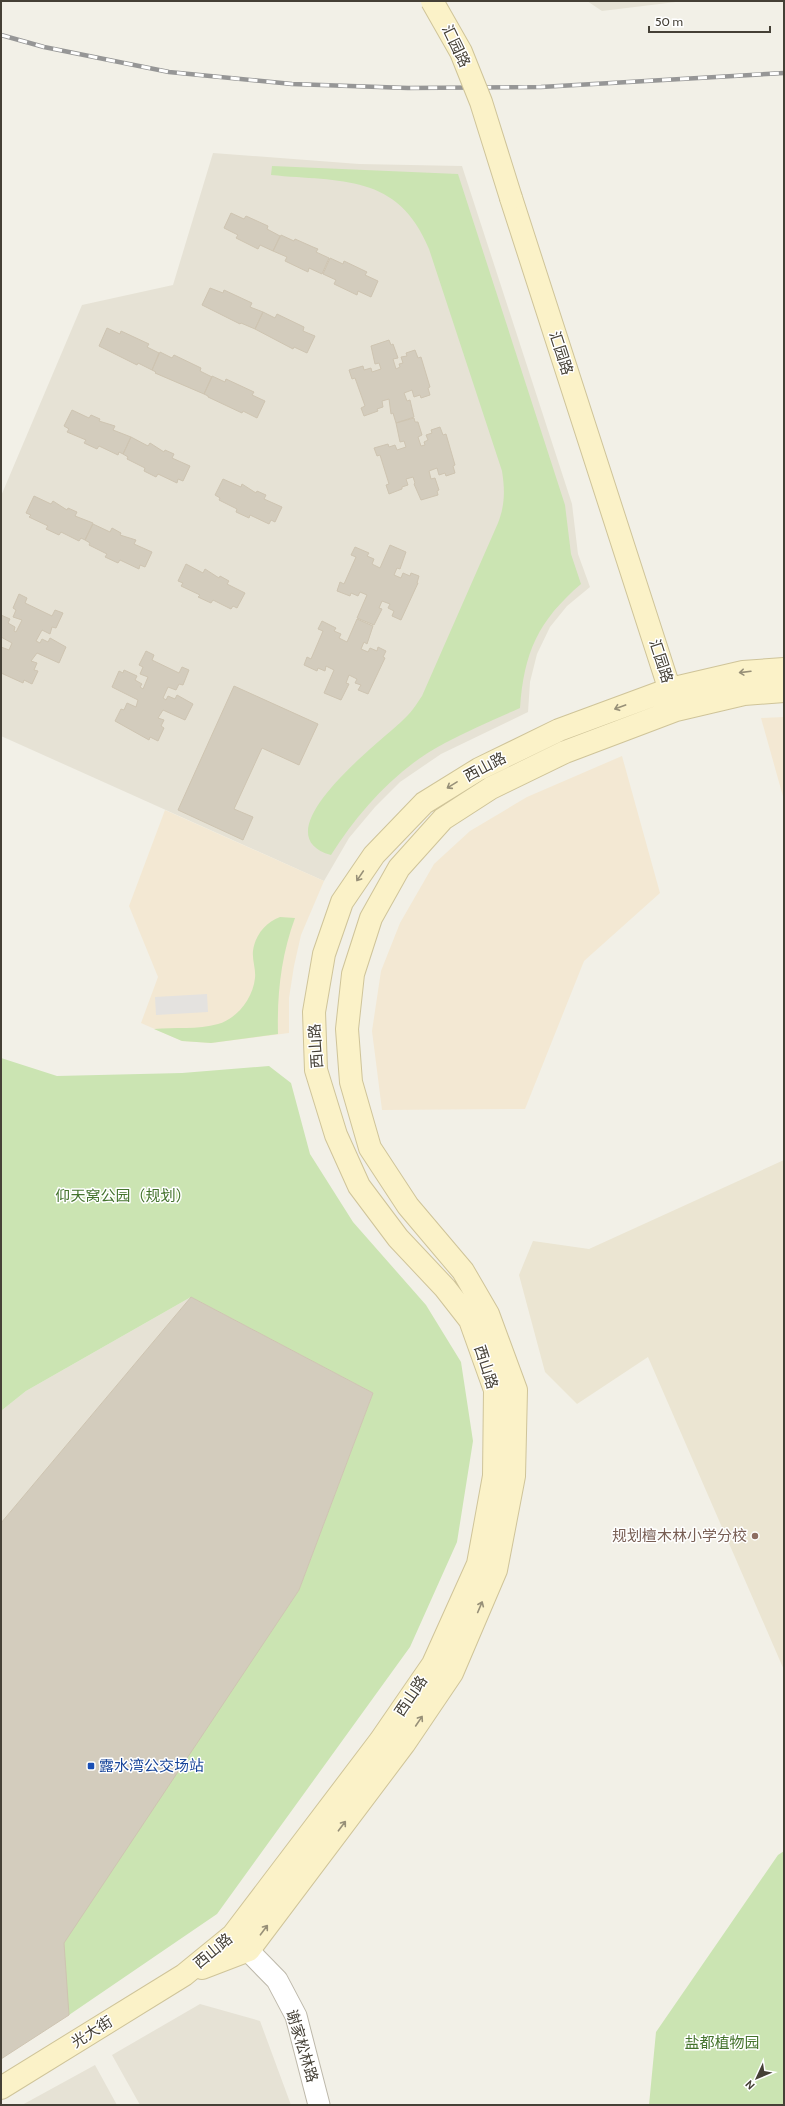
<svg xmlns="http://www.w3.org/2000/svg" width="785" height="2106" font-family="Cabin,'Noto Sans SC',sans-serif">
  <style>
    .residential { fill: #e6e2d5 }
    .commercial { fill: #f3e8d3 }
    .education { fill: #ebe5d2 }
    .green { fill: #cbe4b2 }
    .parking { fill: #e4e2df }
    .building { fill: #d3ccbd; stroke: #cec4b1 }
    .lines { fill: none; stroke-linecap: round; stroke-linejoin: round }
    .tertiary-casing { stroke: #bdb8aa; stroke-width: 23 }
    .secondary-casing { stroke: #cfc499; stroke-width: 24 }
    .tertiary { stroke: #fff; stroke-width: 21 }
    .secondary { stroke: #fbf2c8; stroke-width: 22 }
    .rail-casing { stroke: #969696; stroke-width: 4.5 }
    .rail { stroke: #fff; stroke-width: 3; stroke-dasharray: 9; stroke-linecap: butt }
    .secondary-bridge-casing { stroke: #cfc499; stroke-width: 24; stroke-linecap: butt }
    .secondary-bridge { stroke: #fbf2c8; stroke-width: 22 }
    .oneway { stroke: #979078 }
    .education-dot { fill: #8d6e63; stroke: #fff; stroke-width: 1.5 }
    .transit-dot { fill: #1a4fb4; stroke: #fff; stroke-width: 1.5 }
    .labels { text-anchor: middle; stroke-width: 3; stroke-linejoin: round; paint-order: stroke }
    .street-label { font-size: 15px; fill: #454036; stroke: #fff }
    .park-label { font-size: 15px; fill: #44732d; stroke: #fff }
    .education-label { font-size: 15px; fill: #785e54; stroke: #fff; text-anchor: end }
    .transit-label { font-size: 15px; fill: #164399; stroke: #fff; text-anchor: start }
  </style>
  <rect width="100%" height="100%" fill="#f2f0e7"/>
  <!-- residential -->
  <path class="residential" d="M587 1H684L602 11Z
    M213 153 359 164 462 166 572 504 578 554 590 587 567 606 550 627 537 654 530 682 528 712 441 754 400 782 375 807 349 838 324 881 1 736V496L82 305 173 285Z
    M191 1297 1 1523V1411L26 1391Z
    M200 2004 260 2021 291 2105H140L112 2055Z
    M95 2065 117 2105H22Z"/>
  <!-- commercial -->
  <path class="commercial" d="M784 717V800L761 718Z
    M622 756 660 893 584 961 525 1109 382 1110 372 1031 381 971 400 923 434 864 470 831 527 797Z
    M165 810 324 881 301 935 294 966 289 998V1033L211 1043 182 1041 141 1023 158 977 129 906Z"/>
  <!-- education -->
  <path class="education" d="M784 1160V1670L648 1357 577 1404 545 1372 519 1275 533 1241 589 1249Z"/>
  <!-- green -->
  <path class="green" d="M272 166 458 174 565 505 571 554 581 584C538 621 524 652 520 708 495 719 469 730 445 743 398 767 359 811 331 855 257 834 383 740 403 720 411 713 416 705 422 696L498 523C505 505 505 490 502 471L429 249C398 173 341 182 271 175Z
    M280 917 295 918C281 956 277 994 278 1034L211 1043 182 1041 154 1029C174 1027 198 1030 218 1024 237 1019 253 998 255 978 256 969 252 960 253 951 255 935 266 922 280 917Z
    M1 1058 57 1076 182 1073 269 1066 291 1083 310 1154 353 1222 426 1305 461 1362 473 1441 457 1542 410 1647 217 1914 69 2015 60 1945 299 1590 373 1393 191 1297 26 1391 1 1411Z
    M784 1851V2105H649L656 2032 778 1855Z"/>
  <!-- parking -->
  <path class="parking" d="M207 994 208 1012 156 1015 155 997Z"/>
  <!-- building -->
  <path class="building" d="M231 213 244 219 246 216 268 226 267 229 280 236 273 251 260 245 258 249 236 238 238 235 224 228Z
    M281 235 294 241 295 239 313 247 318 249 316 252 329 258 322 274 309 268 308 272 285 261 287 257 273 251Z
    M330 258 343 264 344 261 367 272 365 275 378 281 371 297 358 291 357 295 334 284 336 280 323 274Z
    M210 288 223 293 224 290 252 303 250 307 263 312 255 329 241 323 240 324 202 305Z
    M263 312 275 318 277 314 304 327 303 331 315 336 307 353 294 347 293 349 255 329Z
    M107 328 120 334 121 331 149 344 147 347 159 353 152 370 138 363 137 365 99 346Z
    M389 340 391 345 393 344 398 358 393 359 396 369 400 367 399 364 403 363 401 357 407 356 406 353 415 350 418 358 421 357 430 387 428 388 430 395 421 398 420 395 414 397 412 390 404 393 407 401 410 400 414 417 396 423 393 413 391 414 389 399 382 401 383 407 377 409 378 411 364 416 361 408 365 406 355 378 352 379 349 370 363 366 364 370 371 368 372 372 381 369 379 363 375 364 371 346Z
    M160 352 172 358 174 355 201 368 200 371 212 377 204 394 155 373 156 372 152 370Z
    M212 376 225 382 226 379 254 392 252 395 265 401 257 418 243 411 242 413 208 397V396L204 394Z
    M72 410 89 418 91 415 100 419 99 421 115 426 113 430 131 437 123 454 119 452 118 455 99 446 97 449 84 443 86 440 67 432 69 429 64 426Z
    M414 418 415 422H418L422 435 418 437 421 446 425 445 424 442 428 440 426 435 432 433 431 430 440 427 443 435 446 434 455 465 453 466 455 473 446 476 445 473 439 475 437 468 429 471 431 479 435 478 439 490 437 491 438 495 421 500 414 484 415 483 413 477 406 479 408 485 402 487V489L389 494 386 485 389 484 380 455 377 456 374 448 388 444 389 447 395 445 397 450 406 447 404 441 400 442 396 423Z
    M131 437 148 446 150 443 164 452 165 450 174 454 172 458 190 466 183 481 178 479 177 483 158 474 156 477 144 471 145 468 127 459 128 457 123 454Z
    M223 479 241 487 242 484 256 493 257 491 266 495 264 499 282 507 275 522 271 520 269 524 250 515 249 518 236 512 237 509 219 500 220 498 215 495Z
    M34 496 51 504 53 501 67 510 68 508 77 512 75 516 93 523 85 540 81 538 79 541 61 532 59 535 46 529 48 526 29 517 31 515 26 513Z
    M93 524 110 532 112 528 121 533 120 535 136 540 134 544 152 552 145 567 140 565 139 569 120 560 118 563 105 557 107 554 89 545 90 543 85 540Z
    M390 545 406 552 400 569 397 568 394 575 401 578 403 573 410 576 411 573 419 576 417 583H418L401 620 392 616 394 611 388 608 390 604 382 601 379 608 382 609 374 625 357 618 367 595 360 592 358 596 351 593 350 596 337 591 340 582 344 584 356 557 351 555 355 547 369 553 367 556 374 559 372 564 380 568Z
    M186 564 203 573 205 569 219 578 220 576 229 581 227 584 245 593 237 608 233 606 231 609 213 600 211 603 198 597 200 595 181 586 183 583 178 581Z
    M19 594 27 598 25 603 52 616 55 610 63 613 56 628 52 627 50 634 42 630 36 641 40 643 42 639 48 642 50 638 66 647 59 663 37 653 31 661 37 663 34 670 38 671 32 684 24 680 23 683 1 673V647L9 650 12 643 1 637V615L10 619 8 623 15 627 14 631 16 632 22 620 13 617 16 610 13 608Z
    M357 619 373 626 367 644 364 642 361 649 368 652 370 648 377 651 378 647 386 651 383 657 385 658 368 694 358 690 361 685 355 683 357 679 349 675 346 683 349 684 341 700 324 693 334 670 326 666 325 671 318 668 317 671 304 665 307 657 311 659 323 631 318 629 322 621 336 628 334 631 341 634 339 638 347 642Z
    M146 651 154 655 152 660 179 673 182 667 189 670 183 685 179 684 176 690 168 687 163 698 166 700 168 696 175 699 177 695 193 704 185 720 163 710 158 718 164 720 161 726 164 728 158 741 150 737 149 740 115 721 121 709 124 710 127 703 136 707 138 700 112 687 119 671 123 673 124 670 137 676 135 680 142 684 140 687 143 689 148 677 140 674 143 667 139 665Z
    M234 686 318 724 299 765 262 748 234 809 253 817 243 840 178 810Z
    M191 1297 373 1393 299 1590 64 1943 69 2015 1 2059V1523Z"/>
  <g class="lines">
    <defs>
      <path id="tertiary" d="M236 1938 277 1980 296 2016 319 2105"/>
      <path id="secondary" d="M511 198 674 703
        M202 1968 249 1950 404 1744 452 1673 496 1570 514 1476 516 1390 488 1314 463 1271 408 1206 370 1148 351 1082 347 1029 353 974 371 918 399 868 443 819 491 788 565 752 676 710 744 694 784 691
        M1 2088 184 1975 233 1935 380 1741 433 1664 478 1564 494 1476 495 1390 470 1320 445 1288 398 1238 359 1186 336 1135 316 1070 314 1012 324 954 342 902 374 855 424 803 479 769 559 730 670 689 743 672 784 669"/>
    </defs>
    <!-- tertiary casing -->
    <use href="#tertiary" class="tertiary-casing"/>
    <!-- secondary casing -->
    <use href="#secondary" class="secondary-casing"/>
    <!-- tertiary -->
    <use href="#tertiary" class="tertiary"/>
    <!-- secondary -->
    <use href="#secondary" class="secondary"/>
    <defs>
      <path id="rail" d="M1 35 44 47 169 72 292 84 408 88 541 87 784 73"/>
    </defs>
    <!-- rail casing -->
    <use href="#rail" class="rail-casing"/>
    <!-- rail -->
    <use href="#rail" class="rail"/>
    <defs>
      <path id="secondary-bridge" d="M432 1 461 52 481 102 511 198"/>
    </defs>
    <!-- secondary-bridge casing -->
    <use href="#secondary-bridge" class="secondary-bridge-casing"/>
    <!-- secondary-bridge -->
    <use href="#secondary-bridge" class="secondary-bridge"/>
  </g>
  <!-- one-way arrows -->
  <defs><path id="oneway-shaft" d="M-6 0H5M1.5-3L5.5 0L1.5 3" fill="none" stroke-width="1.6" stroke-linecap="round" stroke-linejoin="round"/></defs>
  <g class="oneway">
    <use href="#oneway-shaft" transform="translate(745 672) rotate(173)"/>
    <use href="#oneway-shaft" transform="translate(620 707) rotate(160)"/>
    <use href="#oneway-shaft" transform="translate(452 785) rotate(148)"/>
    <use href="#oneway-shaft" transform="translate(360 876) rotate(124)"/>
    <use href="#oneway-shaft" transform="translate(480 1607) rotate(-67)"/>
    <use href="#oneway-shaft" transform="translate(419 1721) rotate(-56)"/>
    <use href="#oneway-shaft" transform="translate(342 1826) rotate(-53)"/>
    <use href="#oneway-shaft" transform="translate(264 1930) rotate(-53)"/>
  </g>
  <!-- markers -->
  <circle class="education-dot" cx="755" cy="1536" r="4"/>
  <rect class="transit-dot" x="87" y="1762" width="8" height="8" rx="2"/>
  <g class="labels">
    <!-- street labels -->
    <g class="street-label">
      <text transform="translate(456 46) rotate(64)" y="5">汇园路</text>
      <text transform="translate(561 353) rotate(72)" y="5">汇园路</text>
      <text transform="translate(661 661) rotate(72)" y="5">汇园路</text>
      <text transform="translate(485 767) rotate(-28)" y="5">西山路</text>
      <text transform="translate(316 1046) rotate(-94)" y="5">西山路</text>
      <text transform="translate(486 1367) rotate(72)" y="5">西山路</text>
      <text transform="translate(411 1696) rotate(-56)" y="5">西山路</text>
      <text transform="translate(213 1951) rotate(-40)" y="5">西山路</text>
      <text transform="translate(92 2032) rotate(-32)" y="5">光大街</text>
      <text transform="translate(302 2046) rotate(73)" y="5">谢家松林路</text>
    </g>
    <!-- park labels -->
    <g class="park-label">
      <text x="123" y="1201">仰天窝公园（规划）</text>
      <text x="722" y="2048">盐都植物园</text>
    </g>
    <!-- education labels -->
    <g class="education-label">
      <text x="747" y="1541">规划檀木林小学分校</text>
    </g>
    <!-- transit labels -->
    <g class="transit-label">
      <text x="99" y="1771">露水湾公交场站</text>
    </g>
  </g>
  <!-- border -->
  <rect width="785" height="2106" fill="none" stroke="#454036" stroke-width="4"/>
  <!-- north arrow -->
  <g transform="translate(757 2078) rotate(226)" stroke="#ffffff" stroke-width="3" paint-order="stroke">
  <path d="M0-3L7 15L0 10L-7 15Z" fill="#454036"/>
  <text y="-6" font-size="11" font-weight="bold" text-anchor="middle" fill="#454036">N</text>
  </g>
  <!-- scale -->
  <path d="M649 26v6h121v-6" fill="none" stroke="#454036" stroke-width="2"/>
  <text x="655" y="26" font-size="12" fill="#454036" stroke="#ffffff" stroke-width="3" paint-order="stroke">50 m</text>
</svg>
